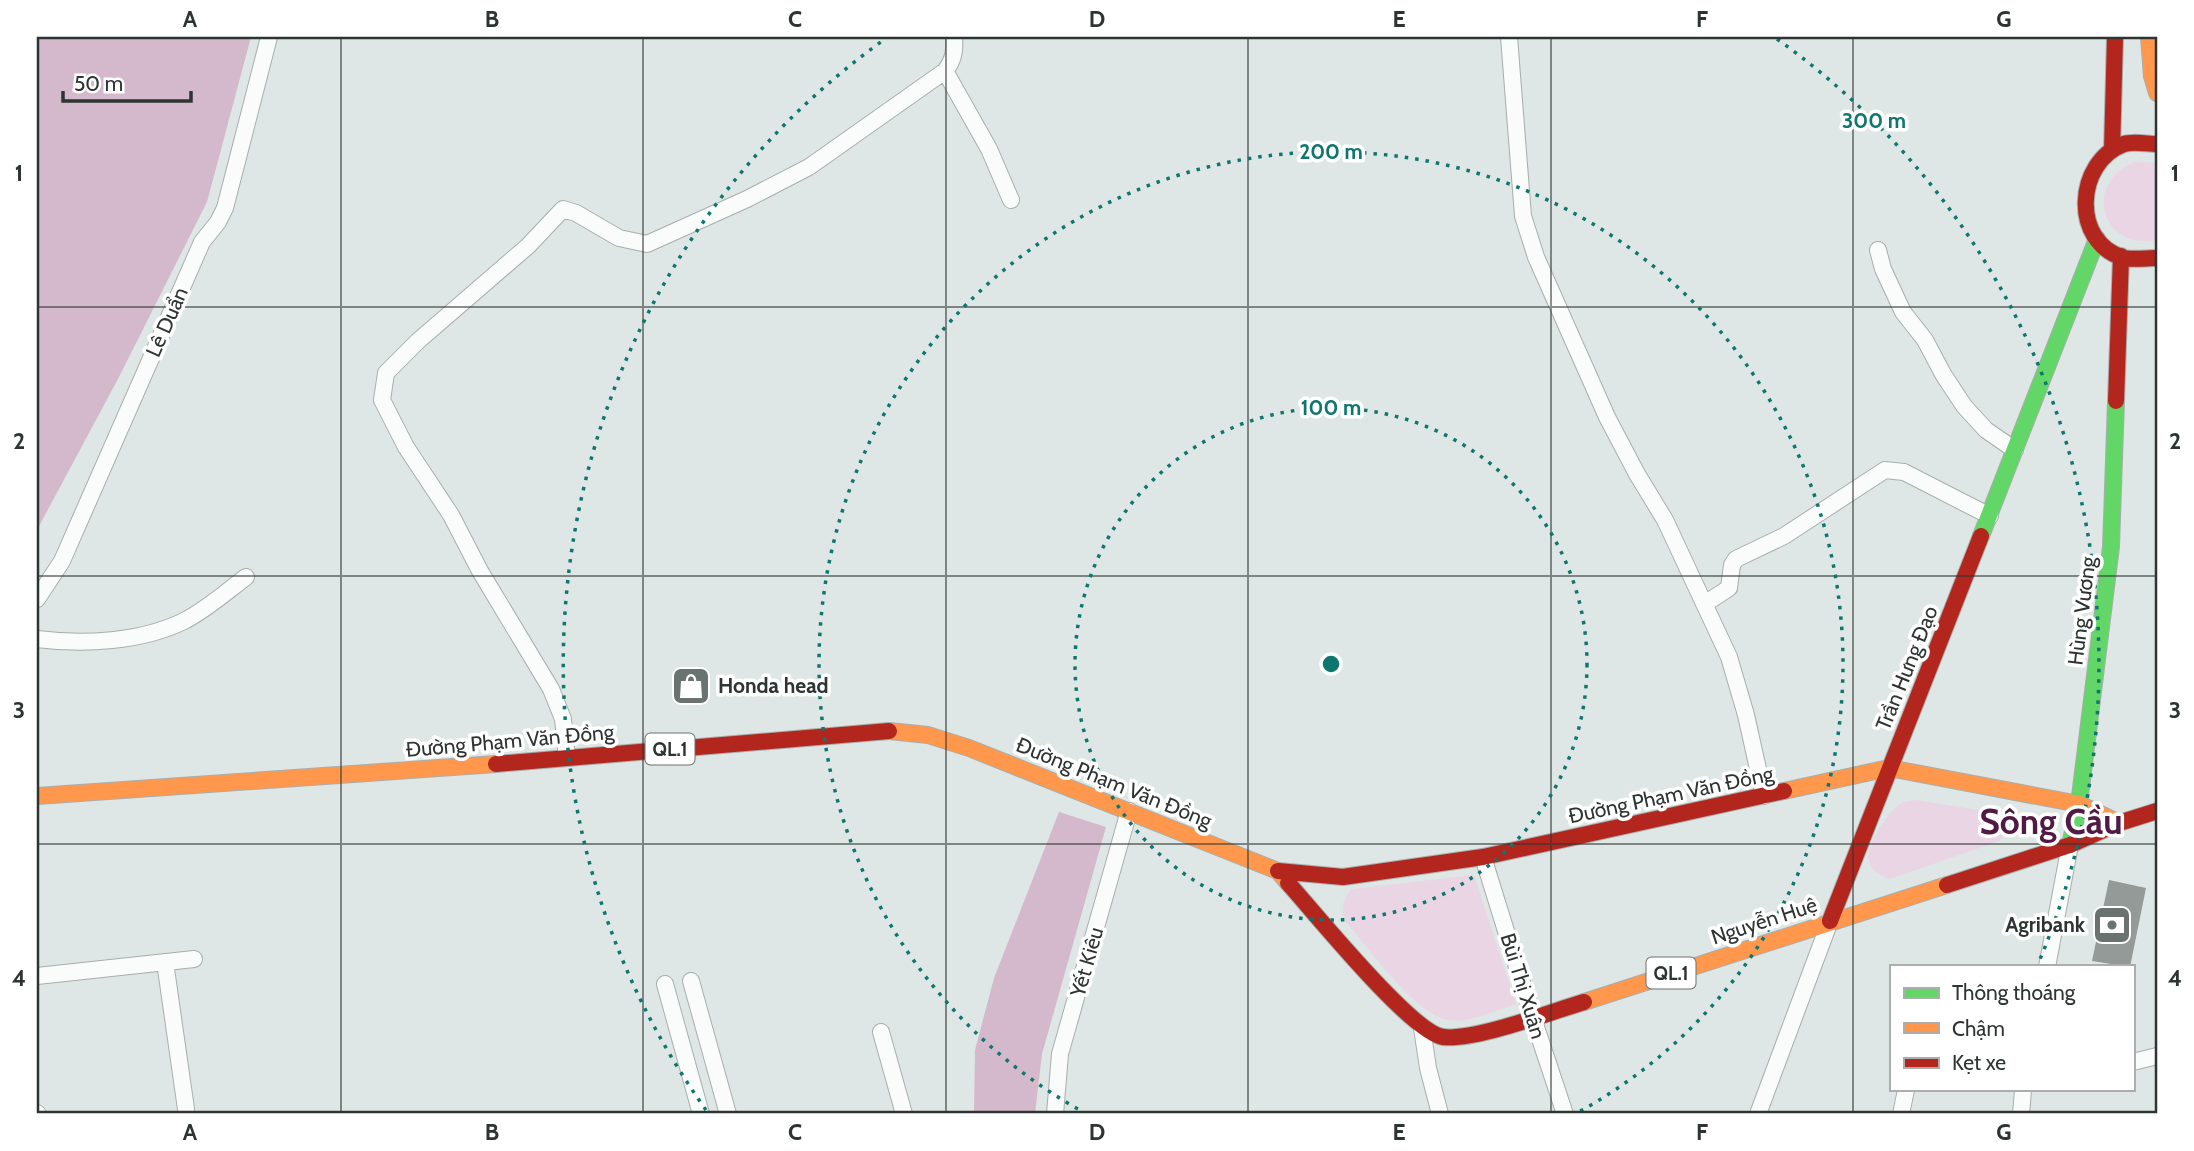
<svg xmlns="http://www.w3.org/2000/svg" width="2194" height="1151" font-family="Cabin,sans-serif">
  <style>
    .green { fill: #e9d5e4 }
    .water { fill: #d4b9cc }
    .building { fill: #939a98 }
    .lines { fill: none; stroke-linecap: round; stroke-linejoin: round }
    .street-casing { stroke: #a8aeac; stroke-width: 18 }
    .fast-casing { stroke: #a8aeac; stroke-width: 18 }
    .slow-casing { stroke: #a8aeac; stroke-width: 18 }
    .jam-casing { stroke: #a8aeac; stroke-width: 18 }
    .street { stroke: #fafbfb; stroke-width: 16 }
    .fast { stroke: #63d668; stroke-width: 16 }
    .slow { stroke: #ff974d; stroke-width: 16 }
    .jam { stroke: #b3261e; stroke-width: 16 }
    .grid { fill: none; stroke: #2d3432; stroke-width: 2; stroke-opacity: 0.55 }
    .ring { fill: none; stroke: #0f766e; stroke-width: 3.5; stroke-dasharray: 3.5 7 }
    .labels { text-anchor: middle; stroke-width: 7; stroke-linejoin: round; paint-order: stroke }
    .shield { fill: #fff; stroke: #6c7170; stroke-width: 2 }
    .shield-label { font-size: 19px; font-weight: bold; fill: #2d3432 }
    .street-label { font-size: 21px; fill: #2d3432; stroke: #fff }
    .poi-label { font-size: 21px; font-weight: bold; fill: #2d3432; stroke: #fff; text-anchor: start }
    .town-label { font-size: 35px; font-weight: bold; fill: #511944; stroke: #fff }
    .centre { fill: #0f766e; stroke: #fff; stroke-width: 3.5 }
    .ring-label { font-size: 21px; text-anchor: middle; font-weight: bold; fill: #0f766e; stroke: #fff; stroke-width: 7; stroke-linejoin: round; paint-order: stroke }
    .neatline { fill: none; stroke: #2d3432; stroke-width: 2.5 }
    .grid-label { font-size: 23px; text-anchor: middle; font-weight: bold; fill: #2d3432 }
  </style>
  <rect width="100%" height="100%" fill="#dee7e5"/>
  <!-- green -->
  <path class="green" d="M2135 162H2149L2157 164V240C2101 251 2082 183 2135 162Z
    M1917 800 2002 814 2010 823 2008 831 1999 841 1890 879C1882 876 1872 872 1869 862 1864 848 1888 811 1900 804 1905 801 1911 801 1917 800Z
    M1474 875 1516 1004C1494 1011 1470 1023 1448 1020 1417 1016 1365 944 1344 919 1341 906 1343 899 1352 889Z"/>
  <!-- water -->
  <path class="water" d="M37 37H251L207 202 119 377 37 530Z
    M1059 812 1106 827 1042 1054 1035 1114H974L975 1050 994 978Z"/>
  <!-- building -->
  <path class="building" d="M2109 880 2146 888 2130 967 2092 961Z"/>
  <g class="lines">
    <defs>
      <path id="street" d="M1509 37 1523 216 1536 257 1607 417 1637 474 1665 520 1729 657 1746 715 1764 796
        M945 71 989 149 1011 200
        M1878 250 1883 269 1903 312 1925 340 1943 374 1964 406 1986 430 2015 450
        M37 599 62 561 202 242 218 222 225 208 269 37
        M1706 603 1729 588 1732 565 1736 559 1784 536 1885 470 1904 472 1990 516
        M37 639C84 645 141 642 184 621 206 610 226 592 246 577
        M567 758 563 719 551 689 480 571 451 515 406 447 382 400 386 373 418 341 528 246 563 209 576 213 619 238 647 244 747 199 809 167 945 71C954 60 955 50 954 37
        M1483 857 1533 1018 1565 1114
        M165 962 186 1109
        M2047 967 2070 845
        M37 976 194 959
        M691 981 728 1114
        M665 984 701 1114
        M1422 1028 1428 1068 1440 1114
        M881 1032 904 1114
        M2133 1062 2157 1056
        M37 1113 38 1114
        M1055 1114 1060 1054 1129 811
        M1758 1114 1830 921
        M1901 1114 1906 1090
        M2021 1114 2023 1090"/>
      <path id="fast" d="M1981 536 2097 239
        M2070 845 2079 804 2111 547 2116 401"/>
      <path id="slow" d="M2149 37 2152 76 2157 93
        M889 731 928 735 969 748 1278 871 1288 883
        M1784 791 1889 768 2079 804 2119 823
        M37 796 496 764
        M1584 1002 1947 885"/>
      <path id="jam" d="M2157 144C2147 144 2134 141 2124 144 2075 162 2071 243 2124 258 2134 260 2147 258 2157 258
        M2112 150 2115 37
        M2116 401 2121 256
        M496 764 889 731
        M1278 871 1343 877 1483 857 1784 791
        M1288 883C1314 912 1412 1033 1443 1037 1475 1041 1550 1012 1584 1002
        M1947 885 2070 845 2119 823 2157 811
        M1830 921 1981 536"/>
    </defs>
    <!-- street casing -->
    <use href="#street" class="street-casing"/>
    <!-- fast casing -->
    <use href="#fast" class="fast-casing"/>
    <!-- slow casing -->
    <use href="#slow" class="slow-casing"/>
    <!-- jam casing -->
    <use href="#jam" class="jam-casing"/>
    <!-- street -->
    <use href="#street" class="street"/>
    <!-- fast -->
    <use href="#fast" class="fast"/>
    <!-- slow -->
    <use href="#slow" class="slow"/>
    <!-- jam -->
    <use href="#jam" class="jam"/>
  </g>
  <!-- grid -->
  <path class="grid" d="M341 37V1114M643 37V1114M946 37V1114M1248 37V1114M1551 37V1114M1853 37V1114M37 307H2157M37 576H2157M37 844H2157"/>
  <!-- distance rings -->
  <g class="ring">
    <circle cx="1331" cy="664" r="256"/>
    <path d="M1087 1114A512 512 0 1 1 1575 1114"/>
    <path d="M706 1110A768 768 0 0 1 885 39M1777 39A768 768 0 0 1 2038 964"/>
  </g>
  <!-- icons -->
  <defs>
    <symbol id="shop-square" viewBox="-11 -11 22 22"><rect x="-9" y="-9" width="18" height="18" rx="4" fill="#6b7371" stroke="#fff"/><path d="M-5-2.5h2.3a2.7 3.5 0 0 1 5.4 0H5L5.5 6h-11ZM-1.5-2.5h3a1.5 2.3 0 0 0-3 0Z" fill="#fff"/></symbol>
    <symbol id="bank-square" viewBox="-11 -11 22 22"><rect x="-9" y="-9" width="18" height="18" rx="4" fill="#6b7371" stroke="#fff"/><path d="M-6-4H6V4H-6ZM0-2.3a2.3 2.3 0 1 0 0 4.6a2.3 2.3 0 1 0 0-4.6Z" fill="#fff"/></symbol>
  </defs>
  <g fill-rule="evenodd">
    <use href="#shop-square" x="669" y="664" width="44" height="44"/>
    <use href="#bank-square" x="2090" y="903" width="44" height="44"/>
  </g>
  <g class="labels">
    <!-- shield labels -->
    <g class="shield">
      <rect x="645.5" y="733.5" width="49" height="31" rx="5"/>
      <rect x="1646.5" y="957.5" width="49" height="31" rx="5"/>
    </g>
    <g class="shield-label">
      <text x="670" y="756">QL.1</text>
      <text x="1671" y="980">QL.1</text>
    </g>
    <!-- street labels -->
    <g class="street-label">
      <text transform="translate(167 322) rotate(-66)" y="7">Lê Duẩn</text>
      <text transform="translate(2082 611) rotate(-83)" y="7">Hùng Vương</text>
      <text transform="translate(1907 668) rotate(-68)" y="7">Trần Hưng Đạo</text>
      <text transform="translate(510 741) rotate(-5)" y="7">Đường Phạm Văn Đồng</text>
      <text transform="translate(1114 783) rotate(22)" y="7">Đường Phạm Văn Đồng</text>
      <text transform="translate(1671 795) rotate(-12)" y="7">Đường Phạm Văn Đồng</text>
      <text transform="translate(1764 921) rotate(-18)" y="7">Nguyễn Huệ</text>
      <text transform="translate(1087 962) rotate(-74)" y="7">Yết Kiêu</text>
      <text transform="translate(1523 986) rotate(73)" y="7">Bùi Thị Xuân</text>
    </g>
    <!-- poi labels -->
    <g class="poi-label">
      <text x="718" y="693">Honda head</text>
      <text x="2085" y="932" text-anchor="end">Agribank</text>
    </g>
    <!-- town labels -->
    <g class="town-label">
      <text x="2051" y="834">Sông Cầu</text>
    </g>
  </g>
  <circle cx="1331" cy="664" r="10" class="centre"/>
  <g class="ring-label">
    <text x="1874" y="128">300 m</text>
    <text x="1331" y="159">200 m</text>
    <text x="1331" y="415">100 m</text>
  </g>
  <!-- border -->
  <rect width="2194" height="1151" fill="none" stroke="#ffffff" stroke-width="77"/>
  <!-- legend -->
  <rect x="1890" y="965" width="245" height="126" fill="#ffffff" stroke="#abaead" stroke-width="2"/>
  <rect x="1904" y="988" width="35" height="10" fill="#63d668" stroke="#abaead" stroke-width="2"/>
  <text x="1952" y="1000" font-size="21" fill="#2d3432">Thông thoáng</text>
  <rect x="1904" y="1023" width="35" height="10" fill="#ff974d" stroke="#abaead" stroke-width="2"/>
  <text x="1952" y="1036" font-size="21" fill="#2d3432">Chậm</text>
  <rect x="1904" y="1058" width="35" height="10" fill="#b3261e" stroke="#abaead" stroke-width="2"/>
  <text x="1952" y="1070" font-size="21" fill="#2d3432">Kẹt xe</text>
  <!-- scale -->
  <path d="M63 91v10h128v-10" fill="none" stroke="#2d3432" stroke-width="3.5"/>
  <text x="74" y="91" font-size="21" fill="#2d3432" stroke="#ffffff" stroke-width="5" paint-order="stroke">50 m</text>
  <rect x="38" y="38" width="2118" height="1074" class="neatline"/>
  <g class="grid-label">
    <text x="190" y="27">A</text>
    <text x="492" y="27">B</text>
    <text x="795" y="27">C</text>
    <text x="1097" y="27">D</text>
    <text x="1399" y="27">E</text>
    <text x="1702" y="27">F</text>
    <text x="2004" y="27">G</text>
    <text x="19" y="181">1</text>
    <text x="2175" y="181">1</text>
    <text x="19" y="449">2</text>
    <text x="2175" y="449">2</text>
    <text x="19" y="718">3</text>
    <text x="2175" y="718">3</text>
    <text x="19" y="986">4</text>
    <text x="2175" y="986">4</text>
    <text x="190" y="1140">A</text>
    <text x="492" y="1140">B</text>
    <text x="795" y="1140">C</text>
    <text x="1097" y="1140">D</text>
    <text x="1399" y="1140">E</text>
    <text x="1702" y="1140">F</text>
    <text x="2004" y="1140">G</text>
  </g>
</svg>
